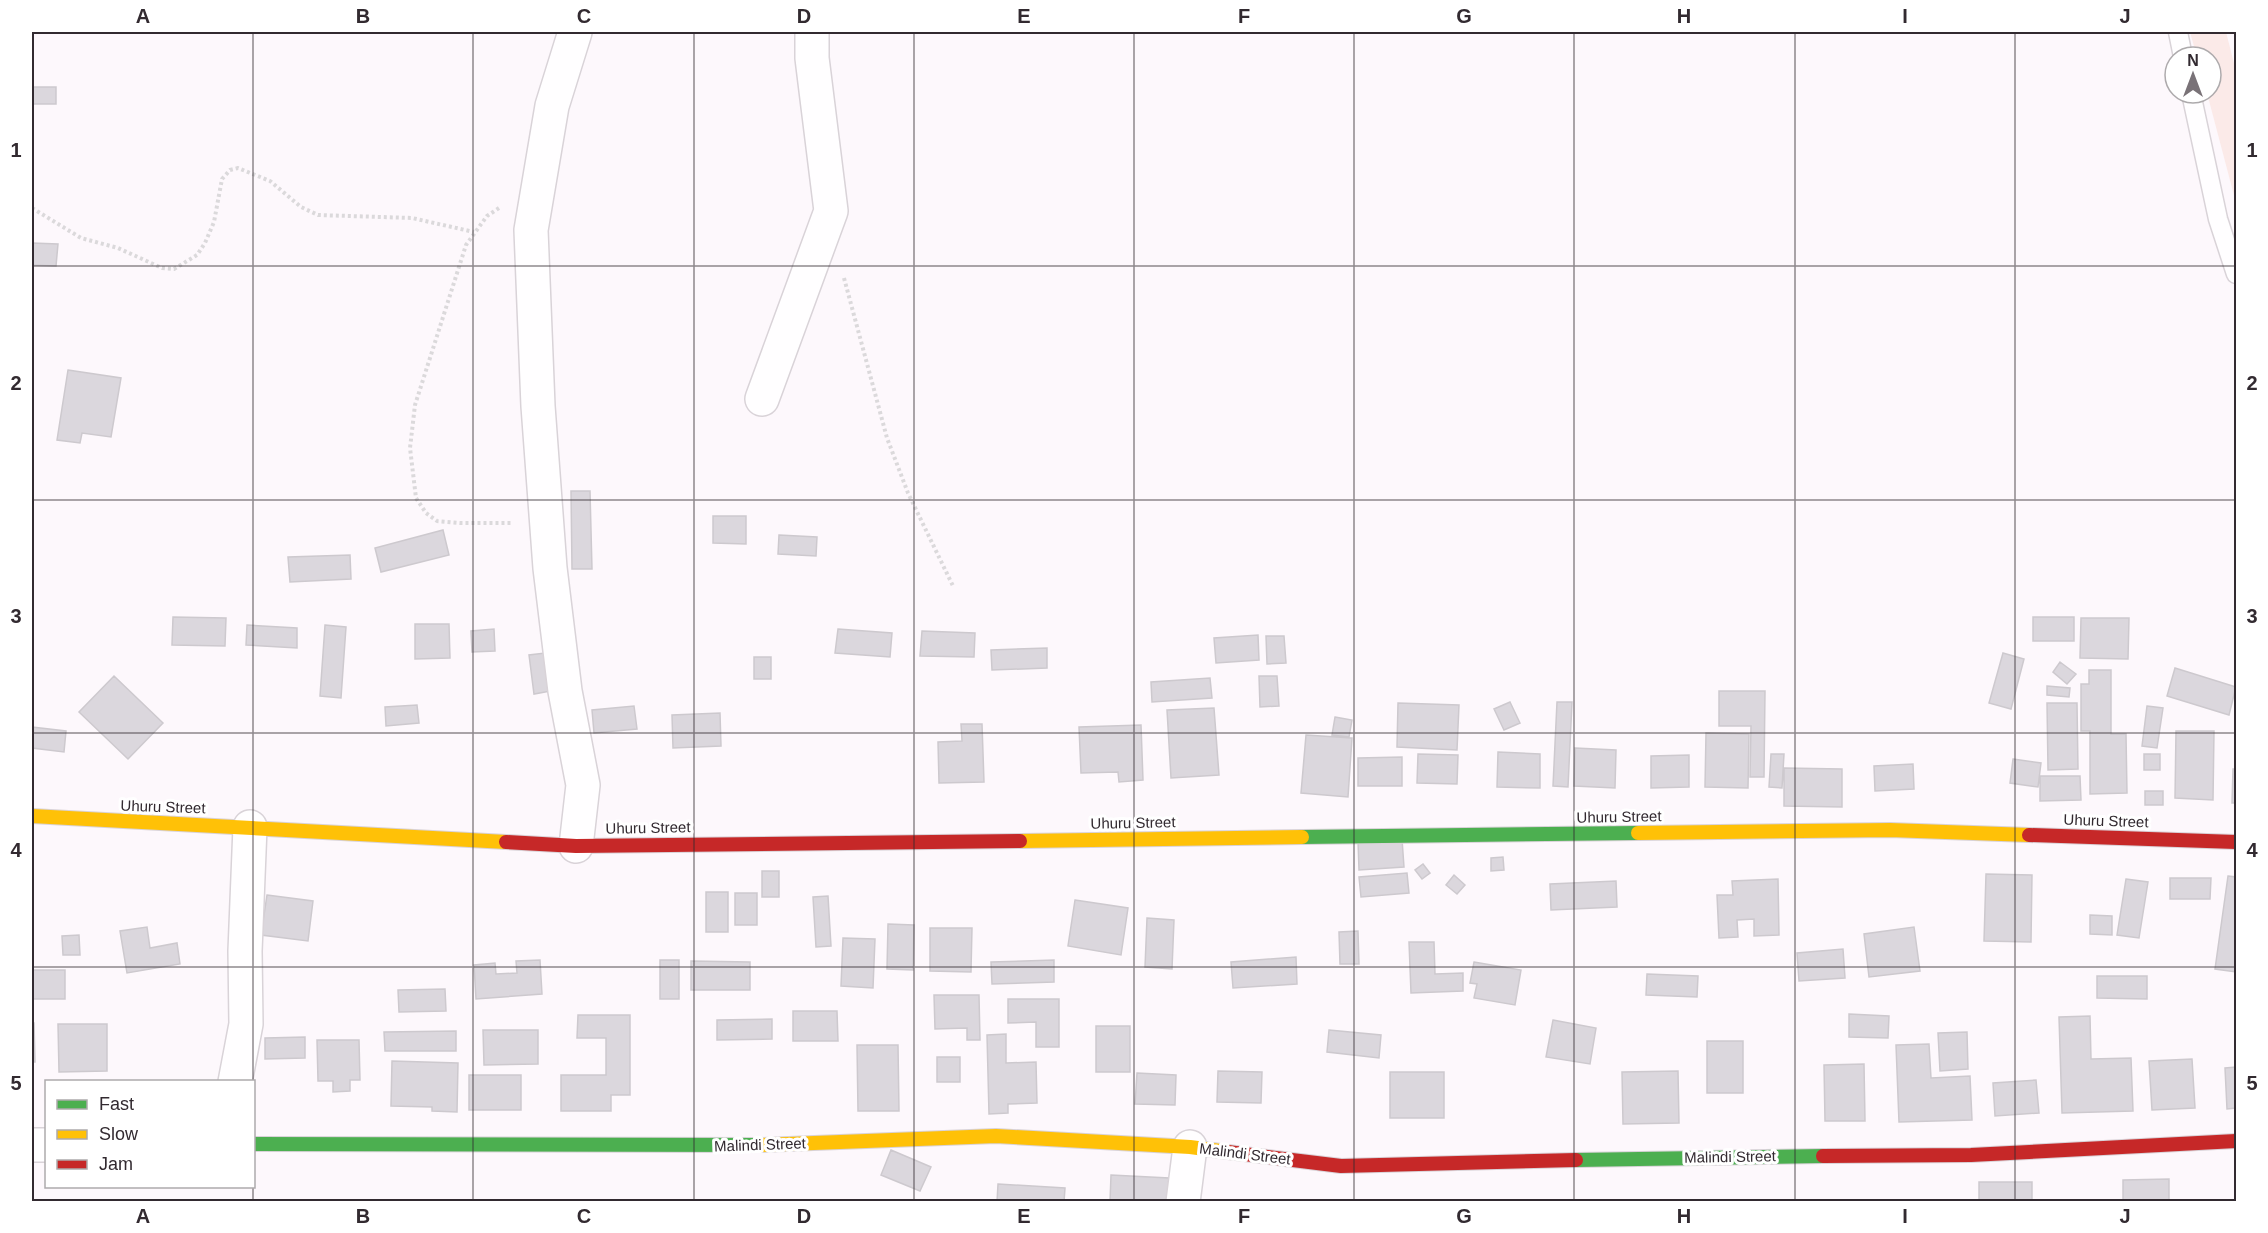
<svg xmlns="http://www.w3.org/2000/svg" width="2268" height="1233" font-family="Arial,sans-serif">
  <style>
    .green { fill: #fbeae8 }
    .building { fill: #dbd7dd; stroke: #cdc9ce; stroke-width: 1.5 }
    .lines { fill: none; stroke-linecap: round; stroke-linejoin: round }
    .lane-casing { stroke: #d9d3d8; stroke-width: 21 }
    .street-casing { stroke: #d9d3d8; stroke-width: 36 }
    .fast-casing { stroke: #d9d3d8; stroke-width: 16 }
    .slow-casing { stroke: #d9d3d8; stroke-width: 16 }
    .jam-casing { stroke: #d9d3d8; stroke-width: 16 }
    .path { stroke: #dbd9db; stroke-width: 4; stroke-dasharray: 3 3; stroke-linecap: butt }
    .lane { stroke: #fffeff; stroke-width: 18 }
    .street { stroke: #fffeff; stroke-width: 33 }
    .fast { stroke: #4caf50; stroke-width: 14 }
    .slow { stroke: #ffc107; stroke-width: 14 }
    .jam { stroke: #c62828; stroke-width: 14 }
    .grid { fill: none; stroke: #322a30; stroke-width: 1.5; stroke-opacity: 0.55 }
    .labels { text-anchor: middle; stroke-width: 6; stroke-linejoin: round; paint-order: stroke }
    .street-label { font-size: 15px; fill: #322a30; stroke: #fff }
    .neatline { fill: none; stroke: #322a30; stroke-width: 2 }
    .grid-label { font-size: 20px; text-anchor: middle; font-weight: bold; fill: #322a30 }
  </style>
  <rect width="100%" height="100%" fill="#fdf8fc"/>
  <!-- green -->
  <path class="green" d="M2190 32H2226L2236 71V203L2207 93H2211V57H2197Z"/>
  <!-- building -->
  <path class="building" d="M32 87H56V104H32Z
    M32 243 58 244 56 266 32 265Z
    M68 370 121 378 111 437 82 433 80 443 57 440Z
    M571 491H590L592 569H572Z
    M713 516H746V544L713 543Z
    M443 530 449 555 381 572 375 548Z
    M779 535 817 537 816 556 778 554Z
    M350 555 351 579 290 582 288 557Z
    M173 617 226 618 225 646 172 645Z
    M2033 617H2074V641H2033Z
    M2081 618H2129L2128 659 2080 658Z
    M415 624H449L450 658 415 659Z
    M247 625 297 628V648L246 645Z
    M325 625 346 627 341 698 320 696Z
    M494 629 495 651 472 652 471 631Z
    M838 629 892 633 890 657 835 653Z
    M922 631 975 633 974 657 920 656Z
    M1258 635 1259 660 1216 663 1214 638Z
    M1266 636H1284L1286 663 1267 664Z
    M1047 648V668L992 670 991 650Z
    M545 653 551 691 534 694 529 655Z
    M2003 653 2024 659 2011 709 1989 703Z
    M754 657H771V679H754Z
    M2060 662 2076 674 2067 684 2053 672Z
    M2175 668 2236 687 2229 715 2167 696Z
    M2089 670H2111V734H2126L2127 793 2090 794V731H2081V684H2089Z
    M114 676 163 723 128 759 79 712Z
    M1259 676H1277L1279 706 1260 707Z
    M1210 678 1212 698 1152 702 1151 682Z
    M2047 686 2070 688 2069 697 2047 695Z
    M1719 691H1765L1764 777H1750L1751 726H1719Z
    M1510 702 1520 723 1504 730 1494 709Z
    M1557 702H1572L1568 787 1553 786Z
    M1398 703 1459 705 1457 750 1397 747Z
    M2047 703H2077L2078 769 2048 770Z
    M417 705 419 723 386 726 385 707Z
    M634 706 637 729 594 733 592 710Z
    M2147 706 2163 708 2157 748 2142 746Z
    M1214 708 1219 775 1171 778 1167 710Z
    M720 713 721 746 673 748 672 715Z
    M1335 717 1352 720 1349 737 1332 735Z
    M961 724H982L984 782 939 783 938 742 962 741Z
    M1141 725 1143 780 1119 782 1118 772 1081 773 1079 727Z
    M32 727 66 731 64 752 32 748Z
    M2176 731H2214L2213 800 2175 798Z
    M1706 733 1749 734 1748 788 1705 787Z
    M1306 735 1352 738 1348 797 1301 793Z
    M1575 748 1616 750 1615 788 1574 786Z
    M1498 752 1540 754V788L1497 787Z
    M1418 754 1458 755 1457 784 1417 783Z
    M1771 754H1784L1782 788 1769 787Z
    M2144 754H2160V770H2144Z
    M1689 755V787L1651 788V756Z
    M1402 757V786H1358V758Z
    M2013 759 2041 763 2038 787 2010 783Z
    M1913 764 1914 789 1875 791 1874 766Z
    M1784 768 1842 769V807L1784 806Z
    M2233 769H2236V803H2232Z
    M2040 776H2080L2081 800 2040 801Z
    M2145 791H2163V805H2145Z
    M1402 839 1404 867 1359 870 1358 841Z
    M1503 857 1504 870 1491 871V858Z
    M1423 864 1430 873 1422 879 1415 870Z
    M762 871H779V897H762Z
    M1407 873 1409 893 1361 897 1359 877Z
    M1986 874 2032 875 2031 942 1984 941Z
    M1454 875 1465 885 1457 894 1446 885Z
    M2228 876 2236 877V972L2215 969Z
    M2170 878H2211L2210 899H2170Z
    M1778 879 1779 935 1754 936V919L1737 920 1738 937 1719 938 1717 895H1733L1732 881Z
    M2126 879 2148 882 2139 938 2117 935Z
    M1616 881 1617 907 1551 910 1550 884Z
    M706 892H728V932H706Z
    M735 893H757V925H735Z
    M267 895 313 901 308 941 261 935Z
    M828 896 831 946 816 947 813 897Z
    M1075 900 1128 908 1121 955 1068 946Z
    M2090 915 2112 916V935L2090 934Z
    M1147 918 1174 920 1172 969 1145 967Z
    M888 924 914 925 913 970 887 969Z
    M147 927 150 948 177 943 180 964 127 973 120 931Z
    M1914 927 1920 971 1869 977 1864 934Z
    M930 928H972L971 972 930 971Z
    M1358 931 1359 964H1340L1339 932Z
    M79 935 80 955H63L62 936Z
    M843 938 875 939 873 988 841 986Z
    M1409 942H1434L1435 974 1463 973V991L1411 993Z
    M1843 949 1845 978 1799 981 1797 953Z
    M1296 957 1297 984 1233 988 1231 962Z
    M540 960 542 994 476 999 474 965 495 963 496 974 517 973 516 961Z
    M660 960H679V999H660Z
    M1054 960V982L992 984 991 962Z
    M691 961 750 962V990H691Z
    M1474 962 1521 970 1515 1005 1474 998 1477 984 1470 983Z
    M32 970H65V999H32Z
    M1647 974 1698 976 1697 997 1646 995Z
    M2097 976H2147V999L2097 998Z
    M445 989 446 1011 399 1012 398 990Z
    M934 995H979L980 1040H967V1028L935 1029Z
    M1008 999H1059V1047H1036V1022L1008 1023Z
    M793 1011H837L838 1041H793Z
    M1849 1014 1889 1016 1888 1038 1849 1037Z
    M578 1015H630V1095H611V1111H561V1075H606V1038H577Z
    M2090 1016 2091 1059 2131 1058 2133 1111 2062 1113 2059 1017Z
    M772 1019V1039L717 1040V1020Z
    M1553 1020 1596 1028 1590 1064 1546 1057Z
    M32 1023H34L35 1062H32Z
    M58 1024H107V1071L59 1072Z
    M1096 1026H1130V1072H1096Z
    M483 1030H538V1064L484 1065Z
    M1329 1030 1381 1035 1379 1058 1327 1052Z
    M456 1031V1051H385L384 1032Z
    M1967 1032 1968 1069 1940 1071 1938 1033Z
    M1006 1034V1063L1036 1062 1037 1103 1008 1104V1113L989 1114 987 1035Z
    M305 1037V1058L265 1059V1038Z
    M317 1040H359L360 1080H350V1091L333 1092V1081H318Z
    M1707 1041H1743V1093H1707Z
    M1929 1044 1931 1078 1970 1076 1972 1120 1899 1122 1896 1045Z
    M857 1045H898L899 1111H858Z
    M937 1057H960V1082H937Z
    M2192 1059 2195 1108 2152 1110 2149 1061Z
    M392 1061 458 1063 457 1112 432 1111V1107L391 1106Z
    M1864 1064 1865 1121H1825L1824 1065Z
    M2236 1067V1108L2227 1109 2225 1068Z
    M1218 1071 1262 1072 1261 1103 1217 1102Z
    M1678 1071 1679 1123 1623 1124 1622 1072Z
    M1390 1072H1444V1118H1390Z
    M1137 1073 1176 1075 1175 1105 1135 1104Z
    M469 1075H521V1110H469Z
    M2036 1080 2039 1113 1995 1116 1993 1083Z
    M891 1150 931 1167 920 1191 881 1175Z
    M1111 1175 1169 1178 1168 1202H1110Z
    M2169 1179V1202H2123V1180Z
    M1979 1182H2032V1202H1979Z
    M998 1184 1065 1188 1064 1202H997Z"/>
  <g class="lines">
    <defs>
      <path id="lane" d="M2178 32 2183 57
        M2191 93 2218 219 2236 274"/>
      <path id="street" d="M575 32 552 106 531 230 538 406 550 568 565 691 583 785 576 846
        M762 399 831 211 812 58V32
        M235 1082 246 1024 245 951 250 827
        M32 1145H46
        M1183 1202 1190 1147"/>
      <path id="fast" d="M1302 837 1638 833
        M254 1144 759 1145
        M1576 1160 1823 1156"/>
      <path id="slow" d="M32 816 506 842
        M1638 833 1890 830 2029 835
        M1020 841 1302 837
        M759 1145 996 1136 1190 1147 1228 1152"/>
      <path id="jam" d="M2029 835 2236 842
        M506 842 576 846 1020 841
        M1228 1152 1341 1166 1576 1160
        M1823 1156 1971 1155 2236 1141"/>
    </defs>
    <!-- lane casing -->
    <use href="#lane" class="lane-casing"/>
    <!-- street casing -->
    <use href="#street" class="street-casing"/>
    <!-- fast casing -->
    <use href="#fast" class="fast-casing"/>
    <!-- slow casing -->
    <use href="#slow" class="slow-casing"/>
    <!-- jam casing -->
    <use href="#jam" class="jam-casing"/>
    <!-- path -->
    <path class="path" d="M32 208 81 238 118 248 162 268 174 269 197 255 205 243 214 222 222 179 230 170 238 168 270 181 301 207 318 215 412 218 474 232
      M499 208 487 216 466 245 415 405 410 448 416 498 426 513 437 521 460 523H512
      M844 278 887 438 908 493 953 586"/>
    <!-- lane -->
    <use href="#lane" class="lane"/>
    <!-- street -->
    <use href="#street" class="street"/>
    <!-- fast -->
    <use href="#fast" class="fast"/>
    <!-- slow -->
    <use href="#slow" class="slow"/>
    <!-- jam -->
    <use href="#jam" class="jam"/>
  </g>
  <!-- grid -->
  <path class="grid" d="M253 32V1082M473 32V1202M694 32V1202M914 32V1202M1134 32V1202M1354 32V1202M1574 32V1202M1795 32V1202M2015 32V1202M32 266H2236M32 500H2236M32 733H2236M32 967H2236M253 1186V1202"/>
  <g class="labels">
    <!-- street labels -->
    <g class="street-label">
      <text transform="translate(163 807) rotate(2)" y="5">Uhuru Street</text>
      <text transform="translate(1619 817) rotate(-1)" y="5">Uhuru Street</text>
      <text transform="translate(2106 821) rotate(2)" y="5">Uhuru Street</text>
      <text transform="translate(1133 823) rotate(-1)" y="5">Uhuru Street</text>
      <text transform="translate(648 828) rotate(-1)" y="5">Uhuru Street</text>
      <text transform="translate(760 1145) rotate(-2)" y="5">Malindi Street</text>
      <text transform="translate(1245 1154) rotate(7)" y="5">Malindi Street</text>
      <text transform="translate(1730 1157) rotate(-1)" y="5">Malindi Street</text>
    </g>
  </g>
  <!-- border -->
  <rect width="2268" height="1233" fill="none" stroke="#ffffff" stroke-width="66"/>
  <!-- legend -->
  <rect x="45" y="1080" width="210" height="108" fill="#ffffff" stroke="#adaaac" stroke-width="1.5"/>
  <rect x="57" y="1100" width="30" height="9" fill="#4caf50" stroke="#adaaac" stroke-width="1.5"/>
  <text x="99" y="1110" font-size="18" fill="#322a30">Fast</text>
  <rect x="57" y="1130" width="30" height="9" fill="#ffc107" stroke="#adaaac" stroke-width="1.5"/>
  <text x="99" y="1140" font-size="18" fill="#322a30">Slow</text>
  <rect x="57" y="1160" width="30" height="9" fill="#c62828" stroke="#adaaac" stroke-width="1.5"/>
  <text x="99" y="1170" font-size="18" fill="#322a30">Jam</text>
  <!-- north arrow -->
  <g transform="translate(2193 75)"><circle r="28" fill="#ffffff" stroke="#adaaac" stroke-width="1.5"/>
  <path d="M0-4.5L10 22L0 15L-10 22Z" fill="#797277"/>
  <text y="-9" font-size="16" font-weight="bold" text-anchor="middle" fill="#322a30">N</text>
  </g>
  <rect x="33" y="33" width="2202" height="1167" class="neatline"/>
  <g class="grid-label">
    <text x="143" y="23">A</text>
    <text x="363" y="23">B</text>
    <text x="584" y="23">C</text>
    <text x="804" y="23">D</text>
    <text x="1024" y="23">E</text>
    <text x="1244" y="23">F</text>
    <text x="1464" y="23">G</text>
    <text x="1684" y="23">H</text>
    <text x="1905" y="23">I</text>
    <text x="2125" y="23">J</text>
    <text x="16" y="157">1</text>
    <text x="2252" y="157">1</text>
    <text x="16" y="390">2</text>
    <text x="2252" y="390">2</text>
    <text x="16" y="623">3</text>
    <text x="2252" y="623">3</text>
    <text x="16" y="857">4</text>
    <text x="2252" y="857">4</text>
    <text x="16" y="1090">5</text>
    <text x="2252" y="1090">5</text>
    <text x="143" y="1223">A</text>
    <text x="363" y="1223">B</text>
    <text x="584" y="1223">C</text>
    <text x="804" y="1223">D</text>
    <text x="1024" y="1223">E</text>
    <text x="1244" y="1223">F</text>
    <text x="1464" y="1223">G</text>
    <text x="1684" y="1223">H</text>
    <text x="1905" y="1223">I</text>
    <text x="2125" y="1223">J</text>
  </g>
</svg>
